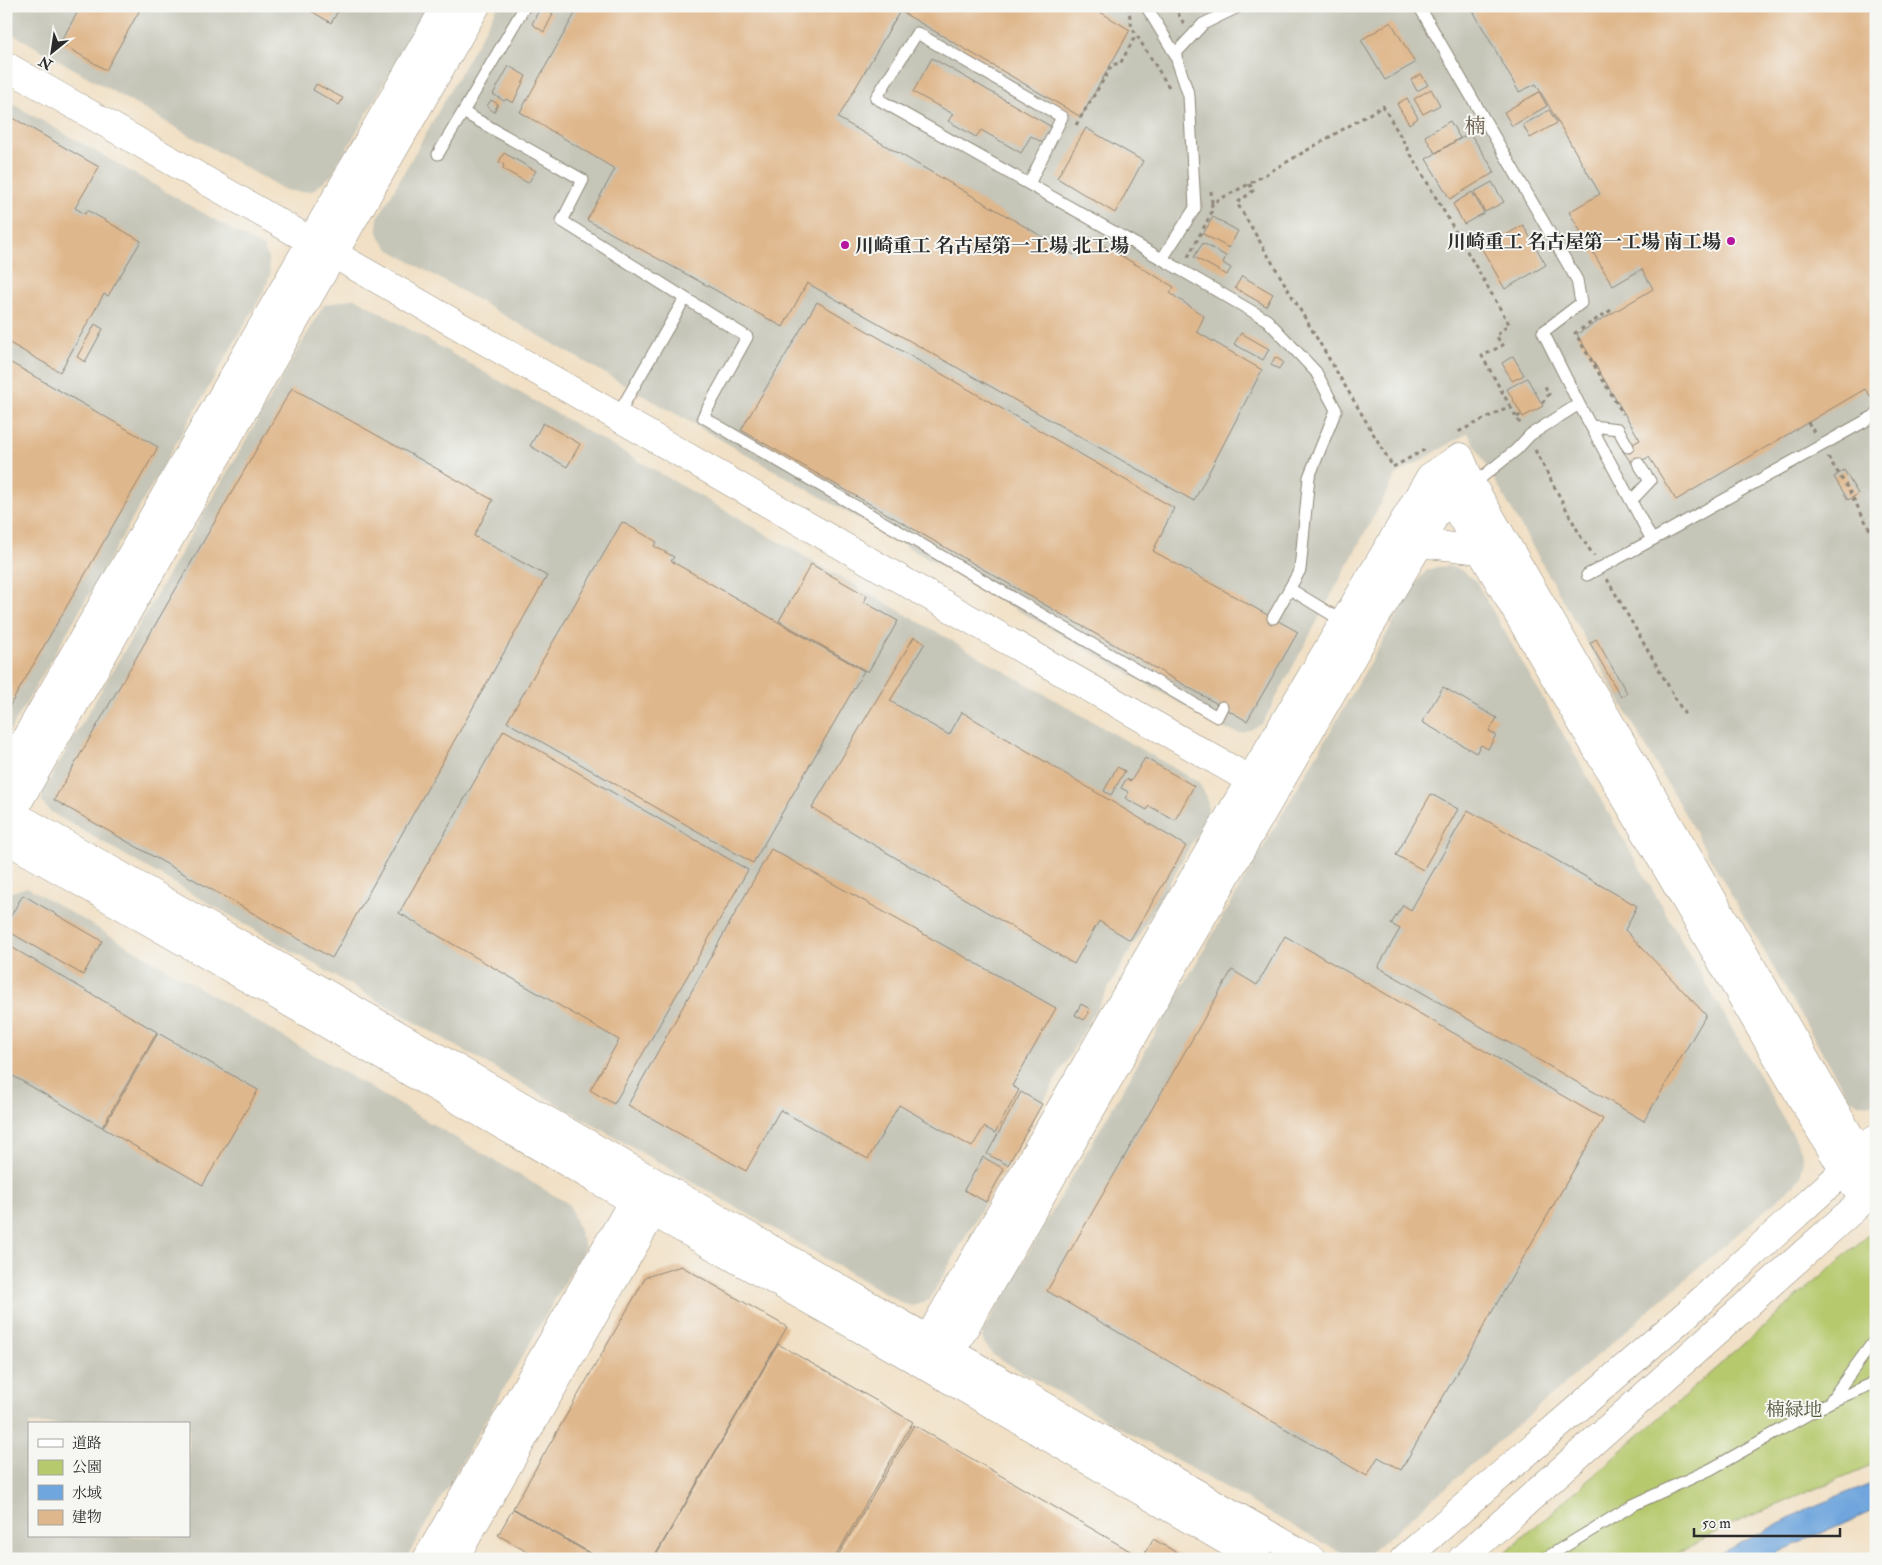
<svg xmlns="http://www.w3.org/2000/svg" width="1882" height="1565" font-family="'IM FELL Double Pica','Noto Serif JP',serif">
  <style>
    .industrial { fill: #c5c5b8; fill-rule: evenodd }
    .green { fill: #b6c96d; stroke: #707a4c }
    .water { fill: #6fa6dd; stroke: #4d6884 }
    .building { fill: #dfb78c }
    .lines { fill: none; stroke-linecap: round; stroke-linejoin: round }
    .lane-casing { stroke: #8e8678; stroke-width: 13 }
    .secondary-casing { stroke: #8e8678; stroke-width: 29 }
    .path { stroke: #8e8678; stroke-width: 3; stroke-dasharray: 4 4; stroke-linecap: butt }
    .lane { stroke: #fff; stroke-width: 11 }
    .secondary { stroke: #fff; stroke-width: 28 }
    .poi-dot { fill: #b5179e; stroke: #f6f6f2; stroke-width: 2 }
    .labels { text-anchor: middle; stroke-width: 4; stroke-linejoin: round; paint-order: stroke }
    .poi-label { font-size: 19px; font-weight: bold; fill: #2b2b2b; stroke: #f6f6f2; text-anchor: end }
    .park-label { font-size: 19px; fill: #555a3f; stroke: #f6f6f2 }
    .quarter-label { font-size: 21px; fill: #6a5c4d; stroke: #f6f6f2 }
  </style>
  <rect width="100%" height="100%" fill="#f6f6f2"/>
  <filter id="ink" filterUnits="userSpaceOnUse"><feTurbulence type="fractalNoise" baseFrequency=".02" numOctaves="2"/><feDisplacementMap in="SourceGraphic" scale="10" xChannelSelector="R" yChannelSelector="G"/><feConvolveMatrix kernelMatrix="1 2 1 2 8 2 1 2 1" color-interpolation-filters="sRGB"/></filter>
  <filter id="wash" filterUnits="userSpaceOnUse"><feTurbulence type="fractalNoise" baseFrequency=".0096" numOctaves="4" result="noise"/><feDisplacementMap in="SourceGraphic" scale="20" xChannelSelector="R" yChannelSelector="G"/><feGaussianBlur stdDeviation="1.12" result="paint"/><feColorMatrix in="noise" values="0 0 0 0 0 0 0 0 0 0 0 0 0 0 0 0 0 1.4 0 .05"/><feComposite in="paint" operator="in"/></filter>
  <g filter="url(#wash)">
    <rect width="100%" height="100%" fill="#f1e0c5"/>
    <!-- industrial -->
    <path class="industrial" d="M6 6H428L332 175 312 191 299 192 285 190 6 30Z
      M498 6H1876V1104L1857 1103 1847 1095 1653 759 1468 433 1396 475 1262 724 1246 732 1239 733 1227 730 390 250 380 238 377 228 378 218Z
      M6 100 264 248 268 258 270 275 264 291 6 738Z
      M355 298 1198 782 1206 795 1208 805 1207 817 929 1300 913 1306 904 1304 49 811 42 802V793L324 305Z
      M1448 566 1461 570 1475 580 1801 1149 1803 1164 1800 1177 1794 1185 1370 1553 1358 1556 1346 1554 1330 1547 993 1355 985 1345 982 1338 983 1331 1418 580 1426 571 1436 567Z
      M27 887 569 1204 585 1247 406 1559H6V894ZM29 1424H189V1536H29Z"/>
    <!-- green -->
    <path class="green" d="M1876 1228V1463L1725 1527 1668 1559H1498Z"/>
    <!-- water -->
    <path class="water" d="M1876 1481V1509L1763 1559H1710L1807 1509Z"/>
    <g id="blocks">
      <!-- building -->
      <path class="building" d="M81 6H142L106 70 60 43Z
        M303 6H341L331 23Z
        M541 6 553 14 544 32 532 24Z
        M571 6H1090L1130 30 1081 117 900 11 838 118 1074 255 1086 235 1174 287 1170 293 1204 316 1197 332 1262 370 1194 501 807 283 783 327 587 220 615 169 520 112 577 10Z
        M1477 6H1876V393L1870 396 1865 389 1676 500 1649 457 1633 465 1622 450 1640 440 1577 334 1653 289 1642 269 1613 286 1569 212 1600 194 1536 84 1519 92 1472 9Z
        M1391 22 1415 63 1385 80 1361 40Z
        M932 58 1052 127 1043 143 1031 136 1021 153 981 130 976 137 948 121 953 114 913 92Z
        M509 66 526 76 513 103 506 99 504 101 493 94Z
        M1421 74 1428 85 1417 91 1411 80Z
        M316 84 343 98 339 105 313 90Z
        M1431 89 1440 105 1423 114 1414 99Z
        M1539 92 1547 106 1512 126 1504 112Z
        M1407 98 1418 118 1409 124 1397 104Z
        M491 100 498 104 494 112 487 106Z
        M1549 110 1557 123 1530 138 1523 125Z
        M6 114 99 167 75 208 85 214 87 210 141 241 108 296 104 294 60 372 6 341Z
        M1450 121 1460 138 1435 153 1425 136Z
        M1086 128 1143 161 1115 213 1057 178Z
        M1470 133 1495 172 1450 199 1426 159Z
        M504 153 536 171 528 183 503 169 504 165 499 162Z
        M1492 182 1504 202 1485 212 1474 192Z
        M1472 192 1484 213 1464 224 1453 204Z
        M1213 217 1238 231 1229 248 1203 234Z
        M1523 225 1546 265 1505 289 1482 249Z
        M1203 243 1226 256 1223 263 1231 268 1227 275 1194 257Z
        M1242 276 1273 294 1266 306 1235 288Z
        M817 302 1174 508 1153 551 1298 632 1247 721 741 430Z
        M95 324 103 329 85 362 77 357Z
        M1241 333 1269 349 1263 360 1234 344Z
        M1513 356 1524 375 1512 381 1502 363Z
        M1275 357 1283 362 1279 369 1271 365Z
        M6 360 158 447 9 707 6 706Z
        M1527 378 1543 406 1523 417 1507 389Z
        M292 388 493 500 474 536 547 576 332 958 54 800Z
        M543 423 580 444 567 467 530 446Z
        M1844 470 1858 494 1848 500 1834 477Z
        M622 522 657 542 654 546 674 557 671 561 864 671 753 863 507 722Z
        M811 564 867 596 864 602 898 621 868 672 779 621Z
        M914 637 925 643 890 701 949 735 962 712 1186 846 1130 940 1099 921 1074 964 812 808Z
        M1596 639 1627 693 1621 697 1590 643Z
        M1443 687 1497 718 1489 731 1496 735 1488 749 1481 745 1476 753 1422 722Z
        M504 730 748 870 614 1104 590 1090 619 1040 399 913Z
        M1145 758 1194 786 1175 820 1149 806 1147 810 1125 798 1129 792 1121 788 1126 779 1131 781Z
        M1117 767 1125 771 1111 795 1104 791Z
        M1431 794 1458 809 1423 870 1396 855Z
        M1468 810 1637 906 1625 930 1706 1015 1644 1121 1378 967 1400 929 1391 924 1403 905 1411 910Z
        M771 849 1056 1008 1012 1086 1019 1090 995 1133 984 1127 972 1147 899 1105 868 1159 780 1110 746 1171 628 1105Z
        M23 895 102 941 83 975 6 930V924Z
        M1285 936 1603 1119 1401 1470 1378 1457 1367 1476 1047 1291 1232 970 1257 985Z
        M6 944 157 1032 102 1127 6 1072Z
        M1081 1004 1090 1009 1084 1020 1075 1015Z
        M158 1033 258 1090 203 1185 103 1128Z
        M1021 1092 1042 1104 1008 1165 987 1154Z
        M983 1157 1004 1169 986 1202 964 1190Z
        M681 1266 787 1327 653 1559H601L513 1508 646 1277Z
        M778 1344 913 1422 834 1559H654Z
        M914 1425 1142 1558 1153 1539 1188 1559H836Z
        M513 1509 599 1559H539L498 1535Z
        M29 1553 38 1559H25Z"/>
    </g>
  </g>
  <g filter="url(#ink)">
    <use href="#blocks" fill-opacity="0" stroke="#8e8678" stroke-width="1"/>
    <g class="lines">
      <defs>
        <path id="lane" d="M525 6 463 112 583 180 562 221 747 337 703 417 1217 717 1222 707
          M1146 6 1175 54
          M1240 6 1203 24 1175 54 1189 96 1195 208 1162 259 1267 320 1316 372 1336 410 1309 477 1300 570 1273 618
          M1419 6 1577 280 1581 303 1543 332 1579 404
          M438 154 463 112
          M1029 184 1062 117 917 33 876 98 1162 259
          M617 416 685 298
          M1592 426 1618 429 1628 447
          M1472 485 1516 450 1530 435 1579 404 1652 540 1876 415
          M1631 501 1650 481 1638 463
          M1587 575 1652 540
          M1290 589 1344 622
          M1831 1400 1876 1338
          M1544 1559 1633 1505 1711 1469 1830 1402 1876 1382"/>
        <path id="secondary" d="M6 66 1273 793
          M1437 483 1447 493 1844 1171 1863 1199
          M1420 543 1480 550
          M6 773 446 6
          M6 810 1311 1559
          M6 823 476 6
          M6 839 653 1212 916 1360 1258 1559
          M916 1360 1250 780 1430 477 1460 457 1472 485 1858 1150 1876 1171
          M942 1367 1365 635 1420 543 1447 493 1472 485
          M427 1559 633 1201
          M454 1559 653 1212
          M1404 1559 1689 1312 1844 1171 1858 1150 1876 1139
          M1462 1559 1876 1189"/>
      </defs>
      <!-- lane casing -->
      <use href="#lane" class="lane-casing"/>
      <!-- secondary casing -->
      <use href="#secondary" class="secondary-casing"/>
      <!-- path -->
      <path class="path" d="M1128 6 1132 28 1169 87
        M1174 6 1184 24
        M1076 125 1113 64H1120L1136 35
        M1249 184 1254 190 1237 203 1393 467 1428 448
        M1211 191 1212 203 1249 184 1383 106 1509 324 1496 336 1503 345 1482 356 1510 406 1456 433
        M1188 257 1211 214 1212 203
        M1611 310 1575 333 1623 414
        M1542 403 1549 394 1545 386
        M1510 406 1521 425
        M1517 417 1522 414
        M1808 422 1815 434
        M1535 450 1581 537 1594 556
        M1828 457 1847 487 1876 541
        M1607 579 1685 715"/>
      <!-- lane -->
      <use href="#lane" class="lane"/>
      <!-- secondary -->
      <use href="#secondary" class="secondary"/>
    </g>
  </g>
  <!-- markers -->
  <g class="poi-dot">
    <circle cx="1731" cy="241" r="5"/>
    <circle cx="845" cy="245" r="5"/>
  </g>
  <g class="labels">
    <!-- poi labels -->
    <g class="poi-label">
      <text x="1721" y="248">川崎重工 名古屋第一工場 南工場</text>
      <text x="855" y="252" text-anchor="start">川崎重工 名古屋第一工場 北工場</text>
    </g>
    <!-- park labels -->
    <g class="park-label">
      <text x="1794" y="1416">楠緑地</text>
    </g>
    <!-- quarter labels -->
    <g class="quarter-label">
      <text x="1475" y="133">楠</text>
    </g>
  </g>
  <!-- margin -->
  <rect width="1882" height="1565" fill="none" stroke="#f6f6f2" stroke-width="25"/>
  <!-- legend -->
  <rect x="28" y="1422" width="162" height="115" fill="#f6f6f2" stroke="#a5a5a2"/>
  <rect x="38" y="1439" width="25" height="8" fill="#ffffff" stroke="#a5a5a2"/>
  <text x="72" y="1448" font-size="15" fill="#2b2b2b">道路</text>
  <rect x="38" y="1460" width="25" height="15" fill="#b6c96d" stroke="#a5a5a2"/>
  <text x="72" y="1472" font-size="15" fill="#2b2b2b">公園</text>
  <rect x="38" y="1485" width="25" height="15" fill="#6fa6dd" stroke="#a5a5a2"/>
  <text x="72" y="1498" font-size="15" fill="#2b2b2b">水域</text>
  <rect x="38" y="1510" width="25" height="15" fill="#dfb78c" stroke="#a5a5a2"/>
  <text x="72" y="1522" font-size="15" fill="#2b2b2b">建物</text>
  <!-- north arrow -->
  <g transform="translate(52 52) rotate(210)" stroke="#f6f6f2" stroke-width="4" paint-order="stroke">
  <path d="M0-4L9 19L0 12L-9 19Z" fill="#2b2b2b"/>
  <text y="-8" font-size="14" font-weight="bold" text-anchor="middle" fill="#2b2b2b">N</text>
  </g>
  <!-- scale -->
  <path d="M1694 1528v8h146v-8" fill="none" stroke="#2b2b2b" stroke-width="2.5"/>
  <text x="1702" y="1528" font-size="15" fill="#2b2b2b" stroke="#f6f6f2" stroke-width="4" paint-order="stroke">50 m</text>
</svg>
